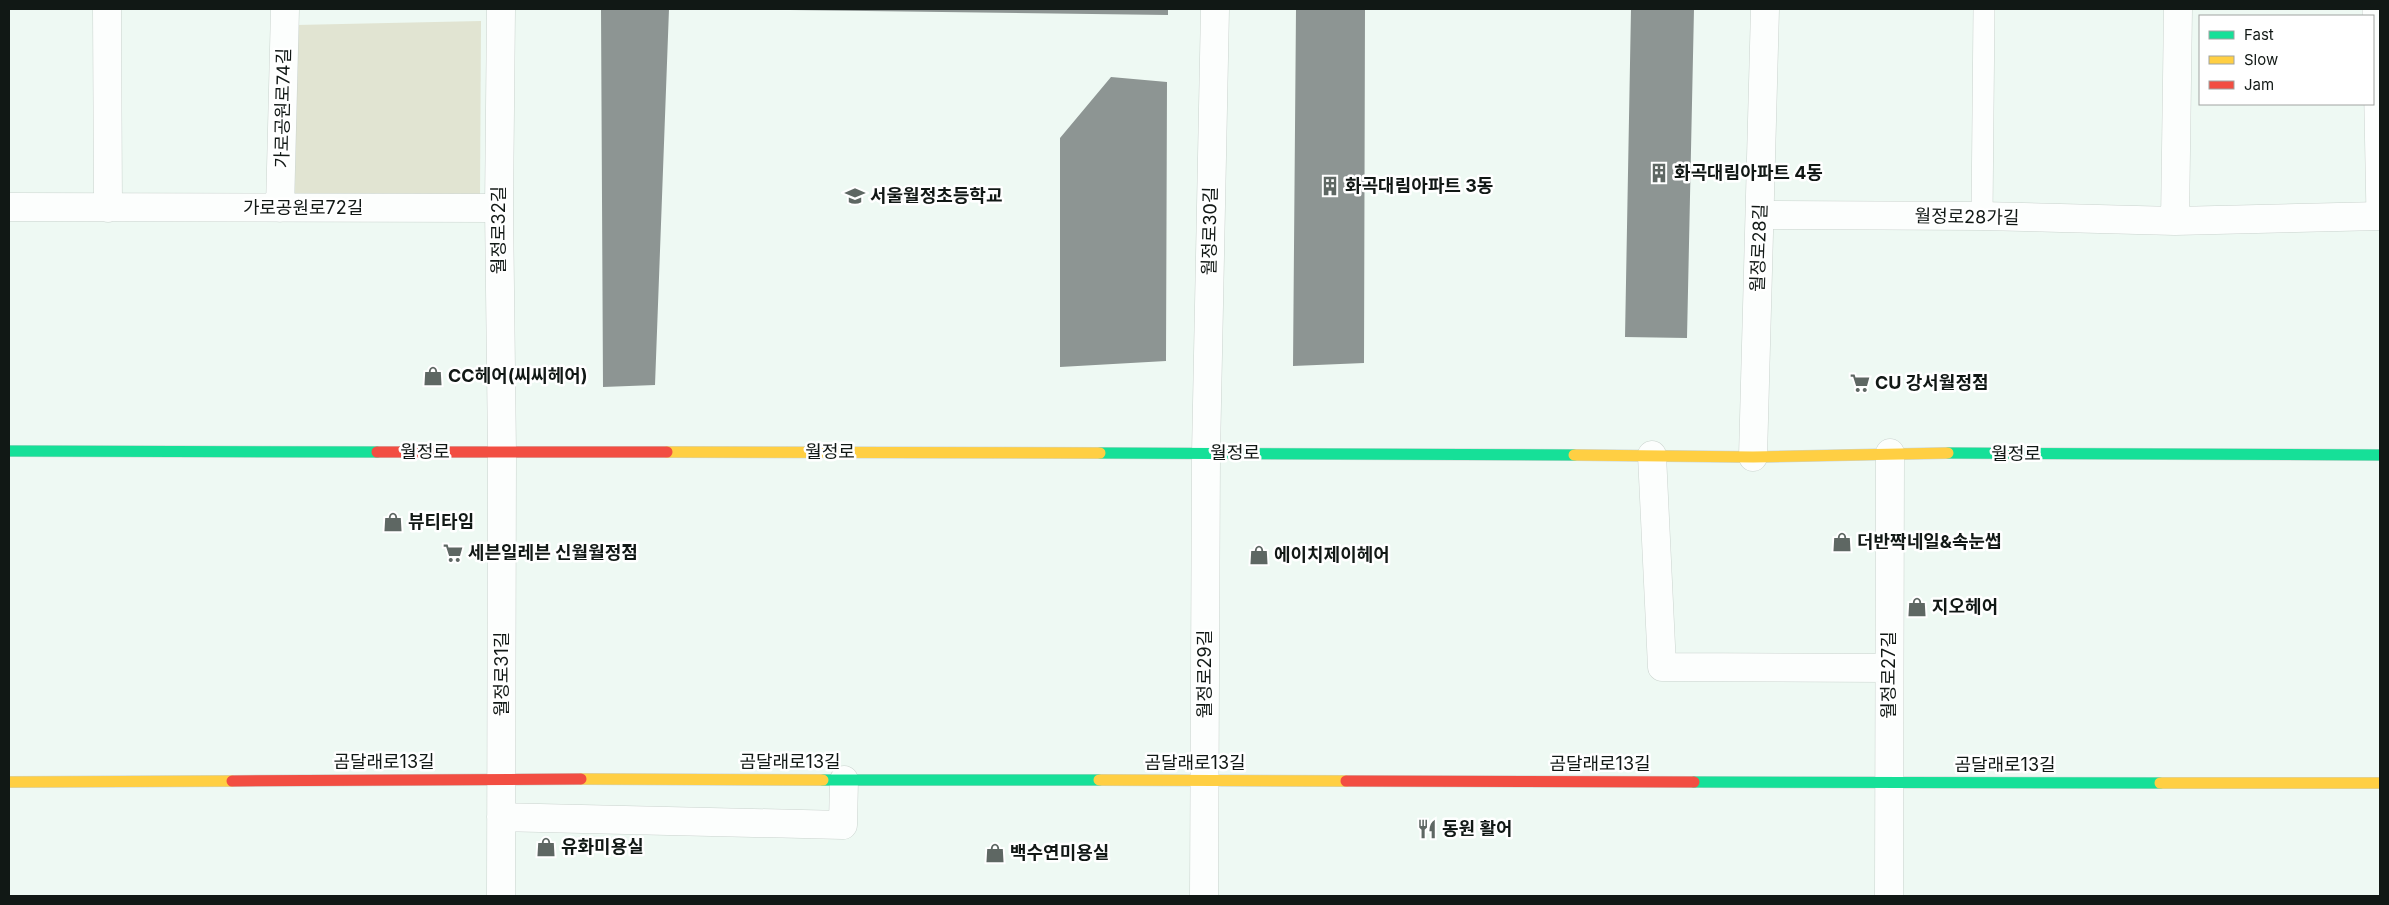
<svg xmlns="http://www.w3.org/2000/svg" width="2389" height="905" font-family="Inter,'Noto Sans KR',sans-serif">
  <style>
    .green { fill: #e1e4d2 }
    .building { fill: #8d9593 }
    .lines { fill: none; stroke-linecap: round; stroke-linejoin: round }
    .lane-casing { stroke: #cad3ce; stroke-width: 22 }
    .street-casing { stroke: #cad3ce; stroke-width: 29 }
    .fast-casing { stroke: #cad3ce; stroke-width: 12 }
    .slow-casing { stroke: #cad3ce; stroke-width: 12 }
    .jam-casing { stroke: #cad3ce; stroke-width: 12 }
    .lane { stroke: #fcfefd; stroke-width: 21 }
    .street { stroke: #fcfefd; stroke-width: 28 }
    .fast { stroke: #16e098; stroke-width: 11 }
    .slow { stroke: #ffcf43; stroke-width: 11 }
    .jam { stroke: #f24e42; stroke-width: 11 }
    .labels { text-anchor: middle; stroke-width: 5; stroke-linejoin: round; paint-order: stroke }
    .street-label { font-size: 18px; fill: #111815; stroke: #fff }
    .poi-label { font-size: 18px; font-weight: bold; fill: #111815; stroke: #fff; text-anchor: start }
  </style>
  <rect width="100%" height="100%" fill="#eef9f3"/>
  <!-- green -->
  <path class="green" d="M481 21 480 197 295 198 296 25Z"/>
  <!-- building -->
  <path class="building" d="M601 9H669L655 385 603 387Z
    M790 9H1168V15L790 10Z
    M1296 9H1365L1364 363 1293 366Z
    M1631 9H1694L1687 338 1625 337Z
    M1111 77 1167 82 1166 361 1060 367V138Z"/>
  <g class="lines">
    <defs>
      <path id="lane" d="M2373 9 2377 216
        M1982 216 1984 9"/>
      <path id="street" d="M107 9 108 208
        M9 207 499 208
        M280 208 285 9
        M1760 215 1982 216 2175 221 2380 216
        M2175 221 2178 9
        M1652 455 1662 667 1889 668
        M1753 457 1765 9
        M501 817 843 825 844 780
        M501 896 502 452 499 208 501 9
        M1204 896 1206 453 1215 9
        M1889 896 1890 453"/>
      <path id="fast" d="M9 451 377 452
        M1100 453 1574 455
        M1948 453 2380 455
        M823 780H1099
        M1694 782 2160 783"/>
      <path id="slow" d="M667 452 1100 453
        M1574 455 1753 457 1948 453
        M581 779 823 780
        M1099 780 1346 781
        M9 782 232 781
        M2160 783H2380"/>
      <path id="jam" d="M377 452H667
        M232 781 581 779
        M1346 781 1694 782"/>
    </defs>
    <!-- lane casing -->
    <use href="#lane" class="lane-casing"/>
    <!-- street casing -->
    <use href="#street" class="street-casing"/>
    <!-- fast casing -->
    <use href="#fast" class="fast-casing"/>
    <!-- slow casing -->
    <use href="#slow" class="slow-casing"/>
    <!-- jam casing -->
    <use href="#jam" class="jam-casing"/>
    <!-- lane -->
    <use href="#lane" class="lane"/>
    <!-- street -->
    <use href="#street" class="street"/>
    <!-- fast -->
    <use href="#fast" class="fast"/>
    <!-- slow -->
    <use href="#slow" class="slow"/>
    <!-- jam -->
    <use href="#jam" class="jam"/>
  </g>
  <!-- icons -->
  <defs>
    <symbol id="building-bare" viewBox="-9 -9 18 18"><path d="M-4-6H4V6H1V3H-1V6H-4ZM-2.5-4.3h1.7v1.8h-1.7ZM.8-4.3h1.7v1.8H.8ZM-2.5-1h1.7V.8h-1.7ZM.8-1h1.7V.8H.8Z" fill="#5e6763" stroke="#fff" stroke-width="2.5" paint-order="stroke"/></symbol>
    <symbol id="school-bare" viewBox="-9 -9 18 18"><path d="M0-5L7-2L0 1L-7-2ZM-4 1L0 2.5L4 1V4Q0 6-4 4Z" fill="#5e6763" stroke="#fff" stroke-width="2.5" paint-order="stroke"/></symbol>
    <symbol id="shop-bare" viewBox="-9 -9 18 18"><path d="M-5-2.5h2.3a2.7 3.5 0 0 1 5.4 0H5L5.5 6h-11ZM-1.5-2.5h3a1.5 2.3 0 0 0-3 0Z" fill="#5e6763" stroke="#fff" stroke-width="2.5" paint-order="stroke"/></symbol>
    <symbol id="supermarket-bare" viewBox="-9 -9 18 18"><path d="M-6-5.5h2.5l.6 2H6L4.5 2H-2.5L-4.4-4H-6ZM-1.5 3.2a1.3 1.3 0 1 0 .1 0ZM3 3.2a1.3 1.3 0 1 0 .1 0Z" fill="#5e6763" stroke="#fff" stroke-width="2.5" paint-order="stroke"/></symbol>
    <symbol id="restaurant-bare" viewBox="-9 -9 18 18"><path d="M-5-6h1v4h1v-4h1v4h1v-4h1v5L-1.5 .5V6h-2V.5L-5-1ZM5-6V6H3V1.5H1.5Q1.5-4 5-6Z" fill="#5e6763" stroke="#fff" stroke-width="2.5" paint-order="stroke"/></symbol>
  </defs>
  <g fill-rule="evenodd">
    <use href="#building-bare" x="1645" y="159" width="28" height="28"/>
    <use href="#building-bare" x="1316" y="172" width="28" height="28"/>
    <use href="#school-bare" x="841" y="182" width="28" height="28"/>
    <use href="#shop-bare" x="419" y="362" width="28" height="28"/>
    <use href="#supermarket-bare" x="1846" y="369" width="28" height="28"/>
    <use href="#shop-bare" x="379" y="508" width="28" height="28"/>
    <use href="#shop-bare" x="1828" y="528" width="28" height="28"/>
    <use href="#supermarket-bare" x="439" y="539" width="28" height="28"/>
    <use href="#shop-bare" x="1245" y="541" width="28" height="28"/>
    <use href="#shop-bare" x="1903" y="593" width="28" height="28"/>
    <use href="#restaurant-bare" x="1413" y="815" width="28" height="28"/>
    <use href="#shop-bare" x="532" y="833" width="28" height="28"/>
    <use href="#shop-bare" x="981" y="839" width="28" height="28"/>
  </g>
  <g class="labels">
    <!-- street labels -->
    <g class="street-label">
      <text transform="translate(283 108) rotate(-89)" y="6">가로공원로74길</text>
      <text x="303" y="214">가로공원로72길</text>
      <text transform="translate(1967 217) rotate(1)" y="6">월정로28가길</text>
      <text transform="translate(499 230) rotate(-90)" y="6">월정로32길</text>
      <text transform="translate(1210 231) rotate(-89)" y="6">월정로30길</text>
      <text transform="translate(1759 248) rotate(-88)" y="6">월정로28길</text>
      <text x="425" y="458">월정로</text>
      <text x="830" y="458">월정로</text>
      <text x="1235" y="459">월정로</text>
      <text x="2016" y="460">월정로</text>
      <text transform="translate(502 674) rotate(-90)" y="6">월정로31길</text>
      <text transform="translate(1205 674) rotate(-90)" y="6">월정로29길</text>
      <text transform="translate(1889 675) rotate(-90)" y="6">월정로27길</text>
      <text x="384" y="768">곰달래로13길</text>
      <text x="790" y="768">곰달래로13길</text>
      <text x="1195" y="769">곰달래로13길</text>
      <text x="1600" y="770">곰달래로13길</text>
      <text x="2005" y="771">곰달래로13길</text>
    </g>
    <!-- poi labels -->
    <g class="poi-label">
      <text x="1674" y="179">화곡대림아파트 4동</text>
      <text x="1345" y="192">화곡대림아파트 3동</text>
      <text x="870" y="202">서울월정초등학교</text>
      <text x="448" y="382">CC헤어(씨씨헤어)</text>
      <text x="1875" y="389">CU 강서월정점</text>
      <text x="408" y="528">뷰티타임</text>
      <text x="1857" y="548">더반짝네일&amp;속눈썹</text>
      <text x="468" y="559">세븐일레븐 신월월정점</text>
      <text x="1274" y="561">에이치제이헤어</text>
      <text x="1932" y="613">지오헤어</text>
      <text x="1442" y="835">동원 활어</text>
      <text x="561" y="853">유화미용실</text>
      <text x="1010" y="859">백수연미용실</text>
    </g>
  </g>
  <!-- border -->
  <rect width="2389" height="905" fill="none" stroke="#111815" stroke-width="20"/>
  <!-- legend -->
  <rect x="2199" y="15" width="175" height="90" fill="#ffffff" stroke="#a0a3a1"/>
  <rect x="2209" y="31" width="25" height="8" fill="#16e098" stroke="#a0a3a1"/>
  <text x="2244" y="40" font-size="15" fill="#111815">Fast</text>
  <rect x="2209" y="56" width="25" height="8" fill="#ffcf43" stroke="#a0a3a1"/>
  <text x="2244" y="65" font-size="15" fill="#111815">Slow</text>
  <rect x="2209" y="81" width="25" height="8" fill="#f24e42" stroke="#a0a3a1"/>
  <text x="2244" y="90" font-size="15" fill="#111815">Jam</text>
</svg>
